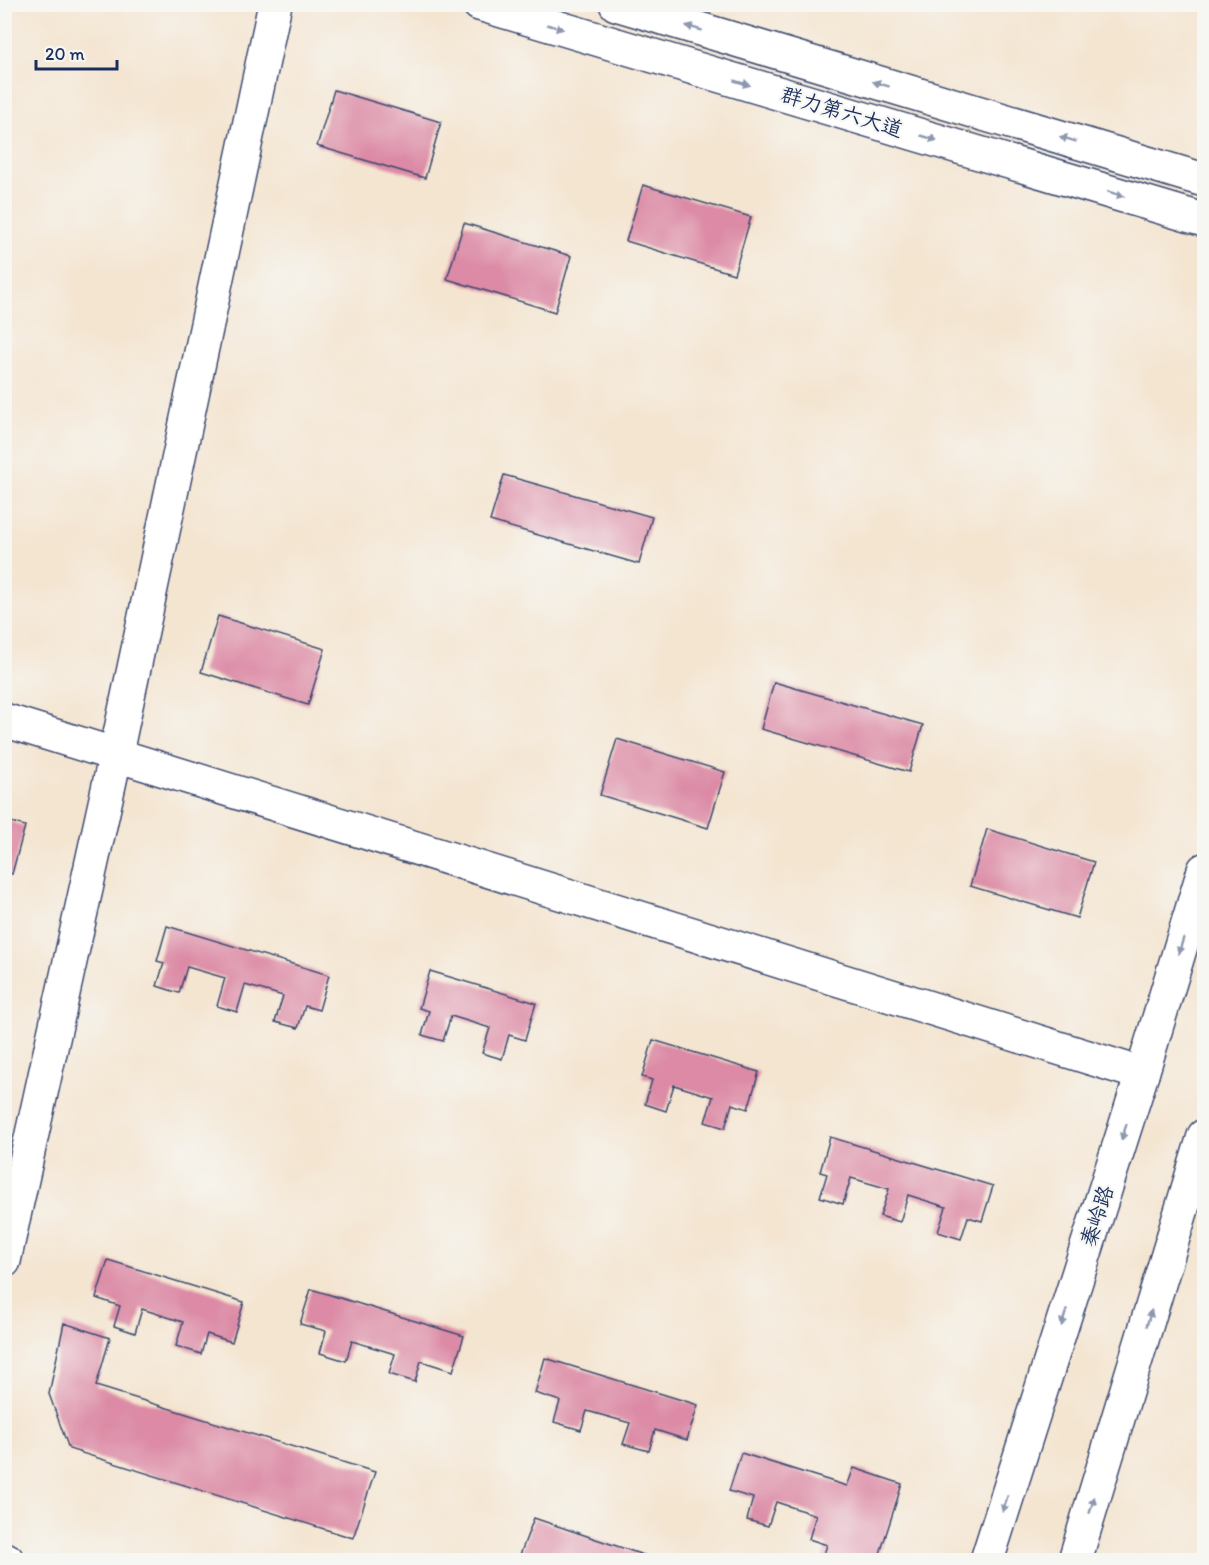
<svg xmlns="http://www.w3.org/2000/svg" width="1209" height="1565" font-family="Itim,'LXGW WenKai TC',sans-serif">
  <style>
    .building { fill: #dc8aa5 }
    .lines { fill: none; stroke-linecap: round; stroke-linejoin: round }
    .minor-casing { stroke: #3c4a6f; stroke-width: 36 }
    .major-casing { stroke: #3c4a6f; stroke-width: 36 }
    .minor { stroke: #fff; stroke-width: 33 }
    .major { stroke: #fff; stroke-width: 33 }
    .oneway { fill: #8d97ae }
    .labels { text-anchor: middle; stroke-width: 4.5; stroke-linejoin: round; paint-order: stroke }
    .street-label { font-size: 21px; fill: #1b2f5e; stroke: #f6f6f2 }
  </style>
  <rect width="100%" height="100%" fill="#f6f6f2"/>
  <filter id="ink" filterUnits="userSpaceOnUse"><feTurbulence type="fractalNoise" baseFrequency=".0167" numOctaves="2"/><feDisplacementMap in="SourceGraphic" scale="12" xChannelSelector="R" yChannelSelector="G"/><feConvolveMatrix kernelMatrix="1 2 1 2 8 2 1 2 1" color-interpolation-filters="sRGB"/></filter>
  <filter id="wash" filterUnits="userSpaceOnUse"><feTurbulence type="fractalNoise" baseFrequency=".008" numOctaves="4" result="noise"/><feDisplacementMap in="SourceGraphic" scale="24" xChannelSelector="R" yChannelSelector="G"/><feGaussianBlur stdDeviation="1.35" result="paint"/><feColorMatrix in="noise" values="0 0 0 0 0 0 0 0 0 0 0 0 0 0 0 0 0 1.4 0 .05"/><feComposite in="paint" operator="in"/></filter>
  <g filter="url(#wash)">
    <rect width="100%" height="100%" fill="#f4e5d1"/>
    <g id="blocks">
      <!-- building -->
      <path class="building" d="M334 90 441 122 425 178 317 146Z
        M643 185 751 217 734 274 626 241Z
        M464 223 571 256 555 312 447 279Z
        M504 475 652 517 639 564 490 521Z
        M218 616 325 649 308 705 201 672Z
        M774 682 923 725 909 772 761 729Z
        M617 739 725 772 708 828 600 795Z
        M4 820 25 826 12 874 4 872Z
        M987 829 1094 862 1077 918 970 886Z
        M167 926 329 975 319 1010 305 1006 298 1028 275 1022 283 996 245 985 237 1012 217 1006 225 978 187 967 179 993 157 986 164 963 157 961Z
        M430 971 536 1003 525 1040 509 1035 502 1059 482 1053 490 1028 451 1016 443 1041 422 1035 429 1011 419 1008Z
        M653 1040 759 1072 748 1109 732 1104 725 1128 705 1122 713 1097 674 1085 666 1111 645 1104 652 1080 642 1077Z
        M830 1137 993 1186 982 1221 968 1217 961 1239 938 1232 946 1207 908 1195 900 1222 880 1216 889 1189 851 1178 843 1204 820 1197 827 1174 820 1172Z
        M108 1260 244 1302 232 1342 207 1334 201 1354 176 1346 183 1322 142 1309 135 1333 114 1326 120 1306 96 1298Z
        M311 1289 464 1336 453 1371 421 1361 415 1382 389 1374 395 1354 352 1341 346 1361 320 1353 326 1331 300 1324Z
        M64 1323 110 1338 96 1386 375 1472 353 1538 69 1449 49 1394Z
        M545 1358 698 1405 687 1440 655 1430 649 1451 623 1444 630 1423 587 1411 581 1430 554 1422 560 1401 535 1393Z
        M741 1453 847 1486 854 1468 902 1484 878 1560H822L827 1545 809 1539 816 1515 776 1502 768 1526 747 1520 753 1498 729 1491Z
        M534 1518 658 1560H518Z"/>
    </g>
  </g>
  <g filter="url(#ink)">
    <use href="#blocks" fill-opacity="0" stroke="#3c4a6f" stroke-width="1.5"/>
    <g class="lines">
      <defs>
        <path id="minor" d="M4 720 1142 1074
          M4 1261 116 753 275 4"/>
        <path id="major" d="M479 4 1204 220
          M616 4 1204 180
          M4 1560H7
          M987 1560 1142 1074 1204 870
          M1075 1560 1204 1136"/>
      </defs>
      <!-- minor casing -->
      <use href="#minor" class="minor-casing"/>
      <!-- major casing -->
      <use href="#major" class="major-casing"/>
      <!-- minor -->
      <use href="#minor" class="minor"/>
      <!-- major -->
      <use href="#major" class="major"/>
    </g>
    <!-- one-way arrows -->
    <defs><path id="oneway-solid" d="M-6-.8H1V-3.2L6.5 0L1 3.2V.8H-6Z" transform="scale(1.5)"/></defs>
    <g class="oneway">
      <use href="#oneway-solid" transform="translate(555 27) rotate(17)"/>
      <use href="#oneway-solid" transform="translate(694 28) rotate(-163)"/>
      <use href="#oneway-solid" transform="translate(742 83) rotate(17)"/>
      <use href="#oneway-solid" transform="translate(881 84) rotate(-163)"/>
      <use href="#oneway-solid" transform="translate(929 138) rotate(17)"/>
      <use href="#oneway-solid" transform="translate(1068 139) rotate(-163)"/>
      <use href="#oneway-solid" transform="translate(1116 194) rotate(17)"/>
      <use href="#oneway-solid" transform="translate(1181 946) rotate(107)"/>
      <use href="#oneway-solid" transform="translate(1124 1132) rotate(108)"/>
      <use href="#oneway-solid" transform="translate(1064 1318) rotate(108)"/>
      <use href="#oneway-solid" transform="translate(1149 1318) rotate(-73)"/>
      <use href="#oneway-solid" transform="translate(1005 1504) rotate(108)"/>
      <use href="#oneway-solid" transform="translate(1092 1505) rotate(-73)"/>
    </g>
  </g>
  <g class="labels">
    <!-- street labels -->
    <g class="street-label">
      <text transform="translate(842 112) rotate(17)" y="7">群力第六大道</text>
      <text transform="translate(1097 1216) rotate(-72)" y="7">秦岭路</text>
    </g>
  </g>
  <!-- margin -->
  <rect width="1209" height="1565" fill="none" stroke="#f6f6f2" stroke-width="24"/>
  <!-- scale -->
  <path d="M36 60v9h81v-9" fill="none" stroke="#1b2f5e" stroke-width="3"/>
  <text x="45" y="60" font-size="18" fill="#1b2f5e" stroke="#f6f6f2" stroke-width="4.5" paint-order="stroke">20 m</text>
</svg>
